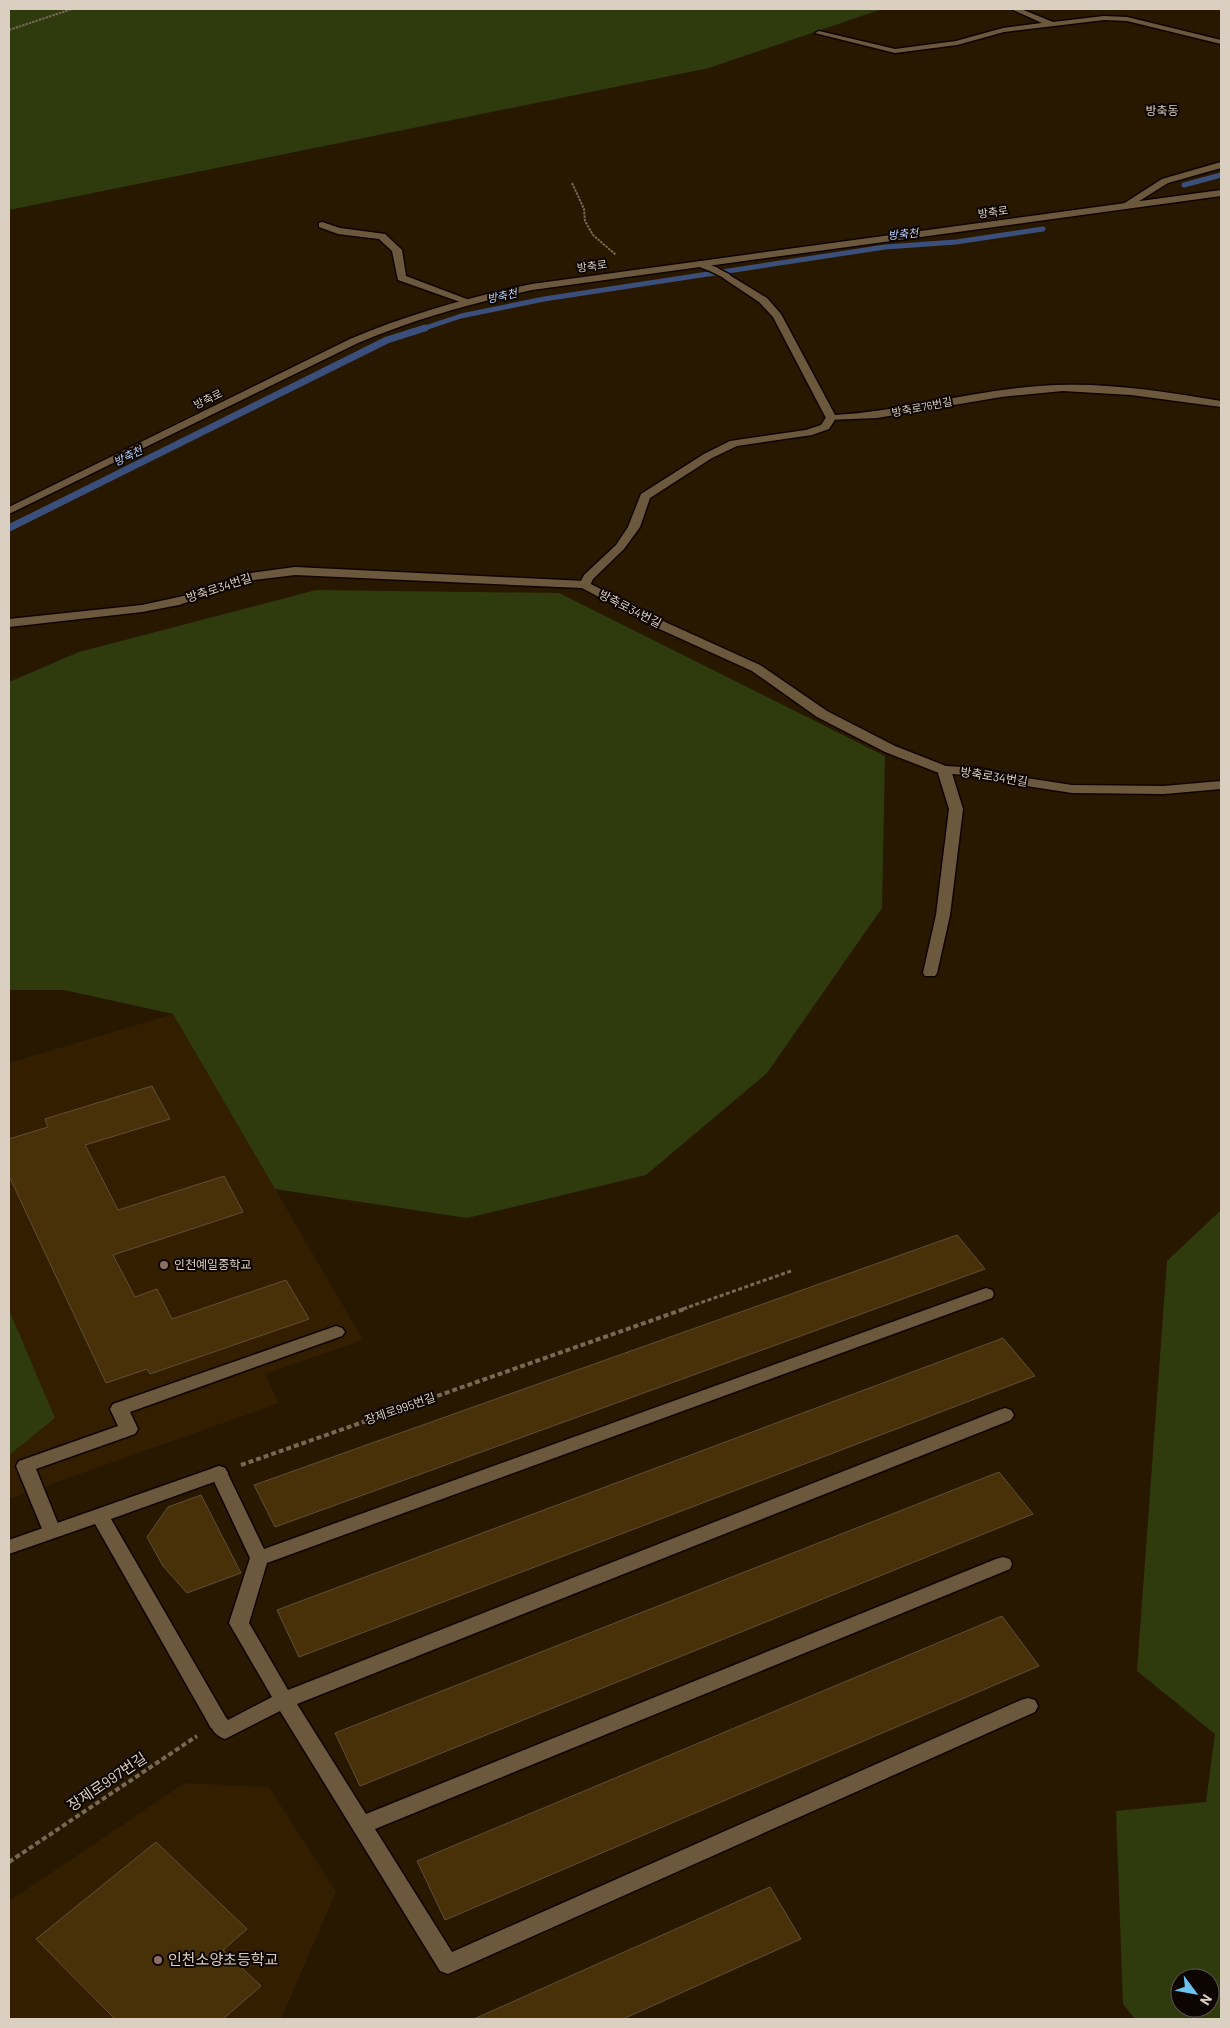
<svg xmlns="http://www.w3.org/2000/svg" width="1230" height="2028" font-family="Barlow,'Noto Sans KR',sans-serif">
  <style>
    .built { fill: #331f00 }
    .green { fill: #2f3b0c; fill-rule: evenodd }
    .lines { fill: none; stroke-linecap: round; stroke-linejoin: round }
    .stream-far1 { stroke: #3b4f7c; stroke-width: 5 }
    .stream { stroke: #3b4f7c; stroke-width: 7 }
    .building { fill: #483008; stroke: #624f35 }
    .lane-casing { stroke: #100400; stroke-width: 3 }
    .street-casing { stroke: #100400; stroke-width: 3 }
    .secondary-casing { stroke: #100400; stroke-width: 3 }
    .path-far2 { stroke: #766955; stroke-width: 2; stroke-dasharray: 2.5 1; stroke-linecap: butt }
    .path-far1 { stroke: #766955; stroke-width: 3; stroke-dasharray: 4 2.5; stroke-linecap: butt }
    .path { stroke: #766955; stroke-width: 4; stroke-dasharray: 5 3; stroke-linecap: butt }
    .lane { fill: #6b583d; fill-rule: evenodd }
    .street { fill: #6b583d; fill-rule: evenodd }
    .secondary { fill: #6b583d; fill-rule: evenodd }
    .education-dot { fill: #8d6e63; stroke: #0c0501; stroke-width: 2 }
    .labels { text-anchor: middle; stroke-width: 4; stroke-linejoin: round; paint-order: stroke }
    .far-street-label { font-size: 11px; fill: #dacfc1; stroke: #0c0501 }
    .far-water-label { font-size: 11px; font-style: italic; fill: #bbd0fc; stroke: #0c0501 }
    .far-quarter-label { font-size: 12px; fill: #dacfc1; stroke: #0c0501 }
    .street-label { font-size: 12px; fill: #dacfc1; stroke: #0c0501 }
    .poi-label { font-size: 12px; fill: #dacfc1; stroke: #0c0501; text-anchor: start }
    .near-street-label { font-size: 15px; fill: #dacfc1; stroke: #0c0501 }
    .near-poi-label { font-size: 15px; fill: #dacfc1; stroke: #0c0501; text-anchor: start }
  </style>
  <rect width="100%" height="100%" fill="#281800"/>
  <!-- built -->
  <path class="built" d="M173 1014 363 1340 265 1374 279 1403 9 1499V1063Z
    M185 1783 269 1787 336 1892 281 2019H9V1901Z"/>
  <!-- green -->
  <path class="green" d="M9 9H882L709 68 9 210Z
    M316 590 559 593 885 756 882 908 767 1073 646 1175 467 1218 275 1189 173 1014 64 990H9V682L79 652Z
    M1221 1210V2019H1135L1123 2004 1116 1811 1206 1802 1215 1734 1137 1671 1167 1261ZM1180 1978H1210V2008H1180Z
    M9 1310 55 1418 9 1455Z"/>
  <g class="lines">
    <!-- stream-far1 -->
    <path class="stream-far1" d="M1184 185 1221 175
      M422 329 461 316 544 299 885 247 956 242 1043 229"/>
    <!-- stream -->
    <path class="stream" d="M9 528 387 340 425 328"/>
  </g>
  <!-- building -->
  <path class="building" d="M152 1086 170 1119 85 1145 118 1210 224 1176 243 1212 113 1255 135 1297 157 1289 172 1319 286 1280 309 1319 150 1374 147 1369 106 1383 9 1176V1139L48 1127 45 1119Z
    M957 1235 985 1269 275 1527 254 1485Z
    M1003 1338 1035 1376 299 1657 277 1610Z
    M999 1472 1033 1514 360 1786 335 1733Z
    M201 1495 241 1573 187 1593 163 1566 147 1537 168 1507Z
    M1002 1616 1039 1666 445 1920 417 1861Z
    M156 1842 247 1929 223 1950 261 1986 223 2019H115L36 1939Z
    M770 1887 801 1939 623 2019H474Z"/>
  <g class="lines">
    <defs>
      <path id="lane" d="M1221 162V168L1168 183 1128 208 1125 209 1120 206 1162 179Z
        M322 222 340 228 385 234 402 250 406 276 472 301 471 303H463L398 280 392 251 379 239 338 234 319 227V223Z
        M700 261 718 268 720 270 715 273 697 266V262Z
        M726 273 767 298 781 314 835 415C903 411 970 391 1039 386 1100 381 1161 391 1221 401V407L1131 395 1063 391 1001 397 877 418 827 420 773 317 759 302 723 278V274Z
        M295 567 585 581 663 621 760 665 827 711 895 746 946 766 980 768 1020 777 1072 785 1164 786 1221 781V789L1164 794 1072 793 1020 785 980 776 939 773 885 752 817 717 752 671 655 627 582 588 295 575 254 580 179 605 142 612 9 627V619L142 605 183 596 251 573Z
        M986 1288 992 1290 994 1294 992 1298 267 1563 249 1623 288 1690 999 1410 1005 1408 1011 1410 1014 1415 1011 1420 297 1704 366 1814 996 1559 1003 1557 1010 1559 1012 1564 1010 1569 375 1829 452 1952 1021 1700 1028 1698 1035 1700 1038 1706 1035 1712 448 1974 440 1971 280 1711 225 1739C216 1736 212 1730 208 1722L211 1716C218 1714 223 1713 228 1720L272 1697 229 1623 250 1558 210 1473 213 1468 219 1466 225 1468 264 1549Z
        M336 1326 342 1328 345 1332 342 1336 130 1412 138 1429 135 1434 36 1469 61 1531 59 1536 52 1538 45 1536 16 1466 19 1461 118 1426 110 1409 113 1404Z"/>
      <path id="street" d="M1011 9H1021L1053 22 1104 16 1127 17 1221 40V44L1127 21 1104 20 1004 32 957 45 895 53 815 33 819 31 895 49 956 41 1003 28 1042 23Z
        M715 267 729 274 731 276 726 279 712 272 710 270Z
        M831 415 836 418 829 429 812 435 737 446 712 458 650 498 640 527 624 549 593 579 589 588H581L579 585 584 575 616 545 628 527 641 494 704 454 730 441 806 430 821 425 827 416Z
        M944 766 951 770 963 809 950 915 937 973 935 976H925L923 973 936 915 949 809 937 770Z
        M219 1466 225 1468 228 1473 225 1478 111 1519 225 1716 228 1722 225 1728 218 1730 211 1728 95 1524 9 1554V1540Z"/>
      <path id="secondary" d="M1221 190V196L532 290C472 303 414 319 358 343L9 514V507L350 339C409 314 470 297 532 284Z"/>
    </defs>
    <!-- lane casing -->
    <use href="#lane" class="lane-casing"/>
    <!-- street casing -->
    <use href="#street" class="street-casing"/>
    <!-- secondary casing -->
    <use href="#secondary" class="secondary-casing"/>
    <!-- path-far2 -->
    <path class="path-far2" d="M9 30 72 9
      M572 183 584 209 585 221 593 235 616 255"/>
    <!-- path-far1 -->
    <path class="path-far1" d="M683 1309 791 1271"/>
    <!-- path -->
    <path class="path" d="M241 1465 687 1308
      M9 1862 197 1736"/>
    <!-- lane -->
    <use href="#lane" class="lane"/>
    <!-- street -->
    <use href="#street" class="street"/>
    <!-- secondary -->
    <use href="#secondary" class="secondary"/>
  </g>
  <!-- markers -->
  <g class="education-dot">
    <circle cx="164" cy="1265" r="5"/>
    <circle cx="158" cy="1960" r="5"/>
  </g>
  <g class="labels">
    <!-- far-street labels -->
    <g class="far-street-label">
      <text transform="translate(993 212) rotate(-8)" y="4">방축로</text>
      <text transform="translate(592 266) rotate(-8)" y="4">방축로</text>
      <text transform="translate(208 399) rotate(-26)" y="4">방축로</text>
      <text transform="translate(922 407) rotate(-11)" y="4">방축로76번길</text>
    </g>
    <!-- far-water labels -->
    <g class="far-water-label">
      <text transform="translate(903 234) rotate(-6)" y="4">방축천</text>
      <text transform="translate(502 296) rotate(-12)" y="4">방축천</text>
      <text transform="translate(128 456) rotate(-26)" y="4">방축천</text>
    </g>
    <!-- far-quarter labels -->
    <g class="far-quarter-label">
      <text x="1162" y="115">방축동</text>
    </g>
    <!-- street labels -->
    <g class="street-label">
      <text transform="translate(219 588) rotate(-18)" y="4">방축로34번길</text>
      <text transform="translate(630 609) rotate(27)" y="4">방축로34번길</text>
      <text transform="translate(994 777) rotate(9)" y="4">방축로34번길</text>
      <text transform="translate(400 1409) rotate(-19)" y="4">장제로995번길</text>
    </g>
    <!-- poi labels -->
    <g class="poi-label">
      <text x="174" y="1269">인천예일중학교</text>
    </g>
    <!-- near-street labels -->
    <g class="near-street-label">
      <text transform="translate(107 1782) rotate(-34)" y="5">장제로997번길</text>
    </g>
    <!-- near-poi labels -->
    <g class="near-poi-label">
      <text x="168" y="1965">인천소양초등학교</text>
    </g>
  </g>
  <!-- border -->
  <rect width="1230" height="2028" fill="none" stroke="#dacfc1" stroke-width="20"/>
  <!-- north arrow -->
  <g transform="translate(1195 1993) rotate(122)"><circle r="24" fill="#0c0501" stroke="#5e564e"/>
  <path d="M0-4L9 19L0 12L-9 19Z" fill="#6ac3f1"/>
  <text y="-8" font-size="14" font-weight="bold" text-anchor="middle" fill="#dacfc1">N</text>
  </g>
</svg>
